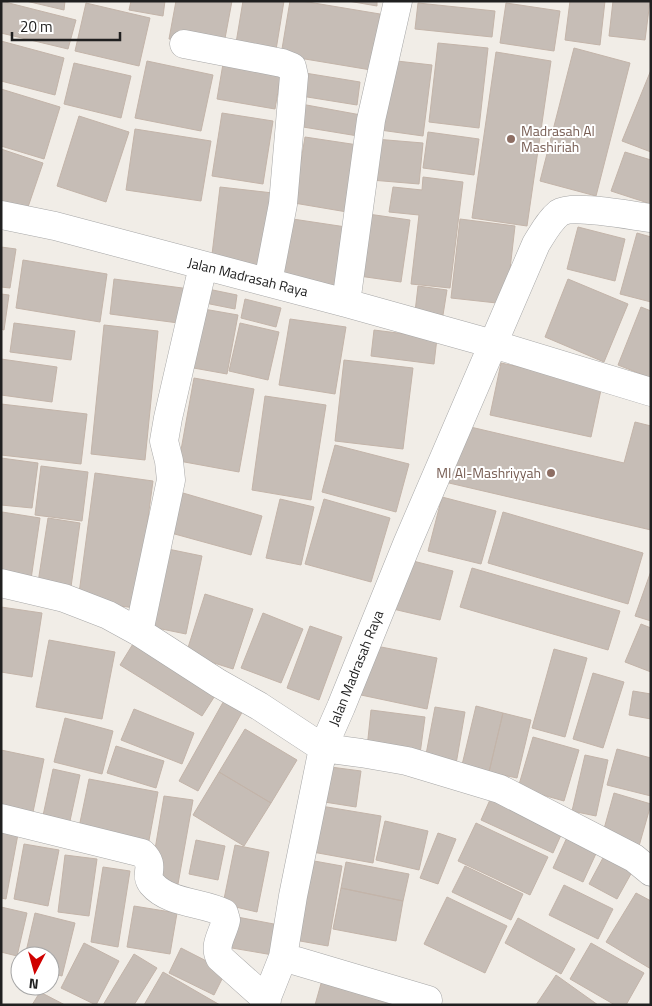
<svg xmlns="http://www.w3.org/2000/svg" width="652" height="1006" font-family="'Titillium Web',sans-serif">
  <style>
    .building { fill: #c6bdb6; stroke: #c3b4a9 }
    .lines { fill: none; stroke-linecap: round; stroke-linejoin: round }
    .street-casing { stroke: #a7a7a7; stroke-width: 29 }
    .street { stroke: #fff; stroke-width: 28 }
    .education-dot { fill: #8d6e63; stroke: #fff; stroke-width: 2 }
    .labels { text-anchor: middle; stroke-width: 4; stroke-linejoin: round; paint-order: stroke }
    .education-label { font-size: 14px; fill: #785e54; stroke: #fff; text-anchor: start }
    .street-label { font-size: 14px; fill: #202020; stroke: #fff }
  </style>
  <rect width="100%" height="100%" fill="#f1ede7"/>
  <!-- building -->
  <path class="building" d="M1 1 76 20 68 49 1 33Z
    M26 1H65L64 10Z
    M131 1H165L163 16 129 10Z
    M176 1H232L223 49 169 39Z
    M243 1H284L275 56 235 49Z
    M290 1H302L380 14 371 70 281 55Z
    M348 1H377V6Z
    M570 1H605L600 45 565 40Z
    M613 1H650L645 40 609 36Z
    M86 3 150 18 139 66 75 51Z
    M418 3 495 11 492 37 415 29Z
    M506 3 560 11 554 51 500 43Z
    M1 41 64 58 55 95 1 81Z
    M438 43 488 48 479 128 429 122Z
    M574 48 630 63 596 196 540 181Z
    M496 52 551 61 527 226 472 218Z
    M224 58 282 68 275 109 217 99Z
    M388 60 432 65 423 136 380 130Z
    M147 61 213 75 201 131 135 118Z
    M74 63 131 76 121 118 64 104Z
    M651 70V152L622 141Z
    M305 73 360 82 357 105 301 96Z
    M1 89 60 107 44 159 1 146Z
    M301 104 361 115 358 136 297 126Z
    M222 113 273 121 263 184 212 176Z
    M79 116 129 132 106 202 57 186Z
    M135 129 211 141 201 201 126 190Z
    M428 132 479 139 474 175 423 168Z
    M305 137 358 145 347 212 294 203Z
    M375 139 423 143 419 184 371 180Z
    M1 149 43 163 27 210 1 201Z
    M625 152 651 160V204L611 191Z
    M423 177 463 182 450 288 411 284 419 215 389 212 393 187 422 190Z
    M220 187 273 193 264 269 211 263Z
    M368 214 410 220 401 282 359 276Z
    M286 218 346 227 337 288 277 279Z
    M460 219 515 226 506 304 451 298Z
    M578 227 625 239 615 281 567 269Z
    M637 233 651 237V302L620 294Z
    M1 247 16 249 10 288 1 287Z
    M23 260 107 274 100 322 16 308Z
    M114 279 190 289 186 324 110 314Z
    M568 279 628 304 604 362 545 337Z
    M418 286 447 290 443 315 415 312Z
    M203 288 237 295 235 309 200 302Z
    M1 294 9 295 4 330 1 329Z
    M245 299 281 308 276 327 241 318Z
    M641 307 651 311V378L618 365Z
    M198 308 238 315 227 374 188 367Z
    M290 319 346 327 335 394 279 385Z
    M14 323 75 331 71 360 10 352Z
    M240 323 279 332 268 380 229 371Z
    M104 325 158 331 145 460 91 454Z
    M374 330 437 338 434 364 371 356Z
    M1 359 57 367 52 402 1 395Z
    M344 360 413 368 403 449 335 441Z
    M501 363 602 385 591 437 490 415Z
    M194 378 254 389 239 472 179 461Z
    M265 396 326 405 311 500 252 490Z
    M1 404 87 414 81 464 1 455Z
    M635 422 651 426V530L449 483 462 425 624 463Z
    M335 445 409 464 396 512 322 492Z
    M1 458 38 463 32 508 1 505Z
    M41 466 88 472 82 521 35 515Z
    M95 473 153 481 136 608 78 601Z
    M183 493 262 516 251 555 171 533Z
    M442 497 496 511 481 564 428 551Z
    M280 499 314 507 301 565 266 558Z
    M324 499 390 518 371 582 305 564Z
    M2 512 40 518 30 586 1 581Z
    M503 512 643 553 628 604 488 563Z
    M48 518 80 523 70 594 37 589Z
    M163 548 202 556 186 634 147 626Z
    M405 559 453 571 440 620 393 609Z
    M472 568 620 611 608 650 460 607Z
    M651 571V621L635 616Z
    M205 594 253 609 233 669 186 654Z
    M1 607 42 613 32 677 1 672Z
    M263 613 303 629 281 683 241 668Z
    M641 624 651 628V672L625 662Z
    M310 626 342 637 319 700 287 688Z
    M136 639 218 691 202 716 120 665Z
    M49 640 115 652 102 719 36 707Z
    M371 645 437 658 427 709 361 695Z
    M554 649 587 658 565 737 532 728Z
    M593 673 624 682 603 748 573 739Z
    M633 691 651 694V719L629 715Z
    M226 697 245 707 198 791 179 781Z
    M476 706 503 713 489 772 462 765Z
    M435 707 465 712 455 770 424 765Z
    M134 709 194 733 182 764 121 740Z
    M371 710 425 717 420 754 367 748Z
    M503 713 531 720 517 778 489 772Z
    M65 718 113 731 102 774 54 762Z
    M245 729 297 760 271 803 219 772Z
    M533 737 579 750 564 801 518 788Z
    M116 746 164 761 156 788 107 773Z
    M617 749 651 758V796L607 785Z
    M1 750 44 759 32 817 1 811Z
    M585 755 608 760 596 816 572 811Z
    M323 766 361 771 356 807 318 801Z
    M53 769 80 775 68 830 41 825Z
    M219 772 271 803 244 846 193 815Z
    M89 779 158 792 147 851 77 837Z
    M493 793 565 826 553 853 481 820Z
    M614 793 651 804 639 846 602 836Z
    M164 796 193 800 178 884 150 879Z
    M315 805 381 816 373 863 307 851Z
    M385 821 428 831 419 870 376 860Z
    M476 823 548 857 530 895 458 861Z
    M1 831 18 834 6 899 1 898Z
    M438 833 456 839 438 884 420 878Z
    M569 833 599 847 583 882 553 868Z
    M196 840 225 846 218 880 189 874Z
    M24 844 59 850 48 906 14 899Z
    M235 845 269 852 257 912 223 904Z
    M65 855 97 859 89 916 58 912Z
    M604 856 632 872 617 899 589 884Z
    M303 859 342 866 328 946 289 939Z
    M346 862 409 874 403 901 341 888Z
    M465 866 523 894 511 920 452 892Z
    M103 867 130 871 118 947 91 942Z
    M564 885 613 909 598 939 549 915Z
    M341 888 403 901 396 941 333 929Z
    M636 893 651 901V969L606 942Z
    M447 897 507 926 485 973 424 944Z
    M134 906 177 913 170 954 127 947Z
    M1 907 27 913 17 956 1 952Z
    M35 913 75 923 62 976 50 973V956H25Z
    M232 916 279 925 273 955 226 947Z
    M518 918 575 949 561 974 505 943Z
    M84 943 119 961 96 1005 61 988Z
    M591 943 644 973 626 1005H615L570 979Z
    M181 948 226 971 214 995 169 973Z
    M134 954 157 968 134 1005H103Z
    M163 972 220 1005H144Z
    M324 973 408 1005H315Z
    M556 975 598 1005H536Z
    M40 992 65 1005H32Z"/>
  <g class="lines">
    <defs>
      <path id="street" d="M184 44 282 63 292 67 294 76 283 204 268 282
        M1 215 55 226 346 303 493 344 651 392
        M346 303 371 120 398 1
        M1 583 64 598 108 615 139 632 218 683 259 706 323 748 361 753 407 761 500 789 634 858 651 872
        M139 632 171 480 169 461 164 441 168 418 203 266
        M1 818 142 853C157 867 143 873 152 884 169 904 203 902 224 913L226 920C223 934 213 945 220 958L267 1000
        M283 957 428 1000
        M264 1005 283 957 293 896 323 748 341 707 407 544 536 244C543 233 549 221 559 213 572 204 633 216 651 218"/>
    </defs>
    <!-- street casing -->
    <use href="#street" class="street-casing"/>
    <!-- street -->
    <use href="#street" class="street"/>
  </g>
  <!-- markers -->
  <g class="education-dot">
    <circle cx="511" cy="139" r="5"/>
    <circle cx="551" cy="473" r="5"/>
  </g>
  <g class="labels">
    <!-- education labels -->
    <g class="education-label">
      <text x="521" y="136">Madrasah Al<tspan x="521" dy="16">Mashiriah</tspan></text>
      <text x="541" y="478" text-anchor="end">MI Al-Mashriyyah</text>
    </g>
    <!-- street labels -->
    <g class="street-label">
      <text transform="translate(248 277) rotate(14)" y="5">Jalan Madrasah Raya</text>
      <text transform="translate(356 668) rotate(-68)" y="5">Jalan Madrasah Raya</text>
    </g>
  </g>
  <!-- border -->
  <rect width="652" height="1006" fill="none" stroke="#202020" stroke-width="5"/>
  <!-- north arrow -->
  <g transform="translate(35 971) rotate(186)"><circle r="24" fill="#ffffff" stroke="#a6a6a6"/>
  <path d="M0-4L9 19L0 12L-9 19Z" fill="#d00100"/>
  <text y="-8" font-size="14" font-weight="bold" text-anchor="middle" fill="#202020">N</text>
  </g>
  <!-- scale -->
  <path d="M12 32v8h108v-8" fill="none" stroke="#202020" stroke-width="2.5"/>
  <text x="20" y="32" font-size="15" fill="#202020" stroke="#ffffff" stroke-width="4" paint-order="stroke">20 m</text>
</svg>
